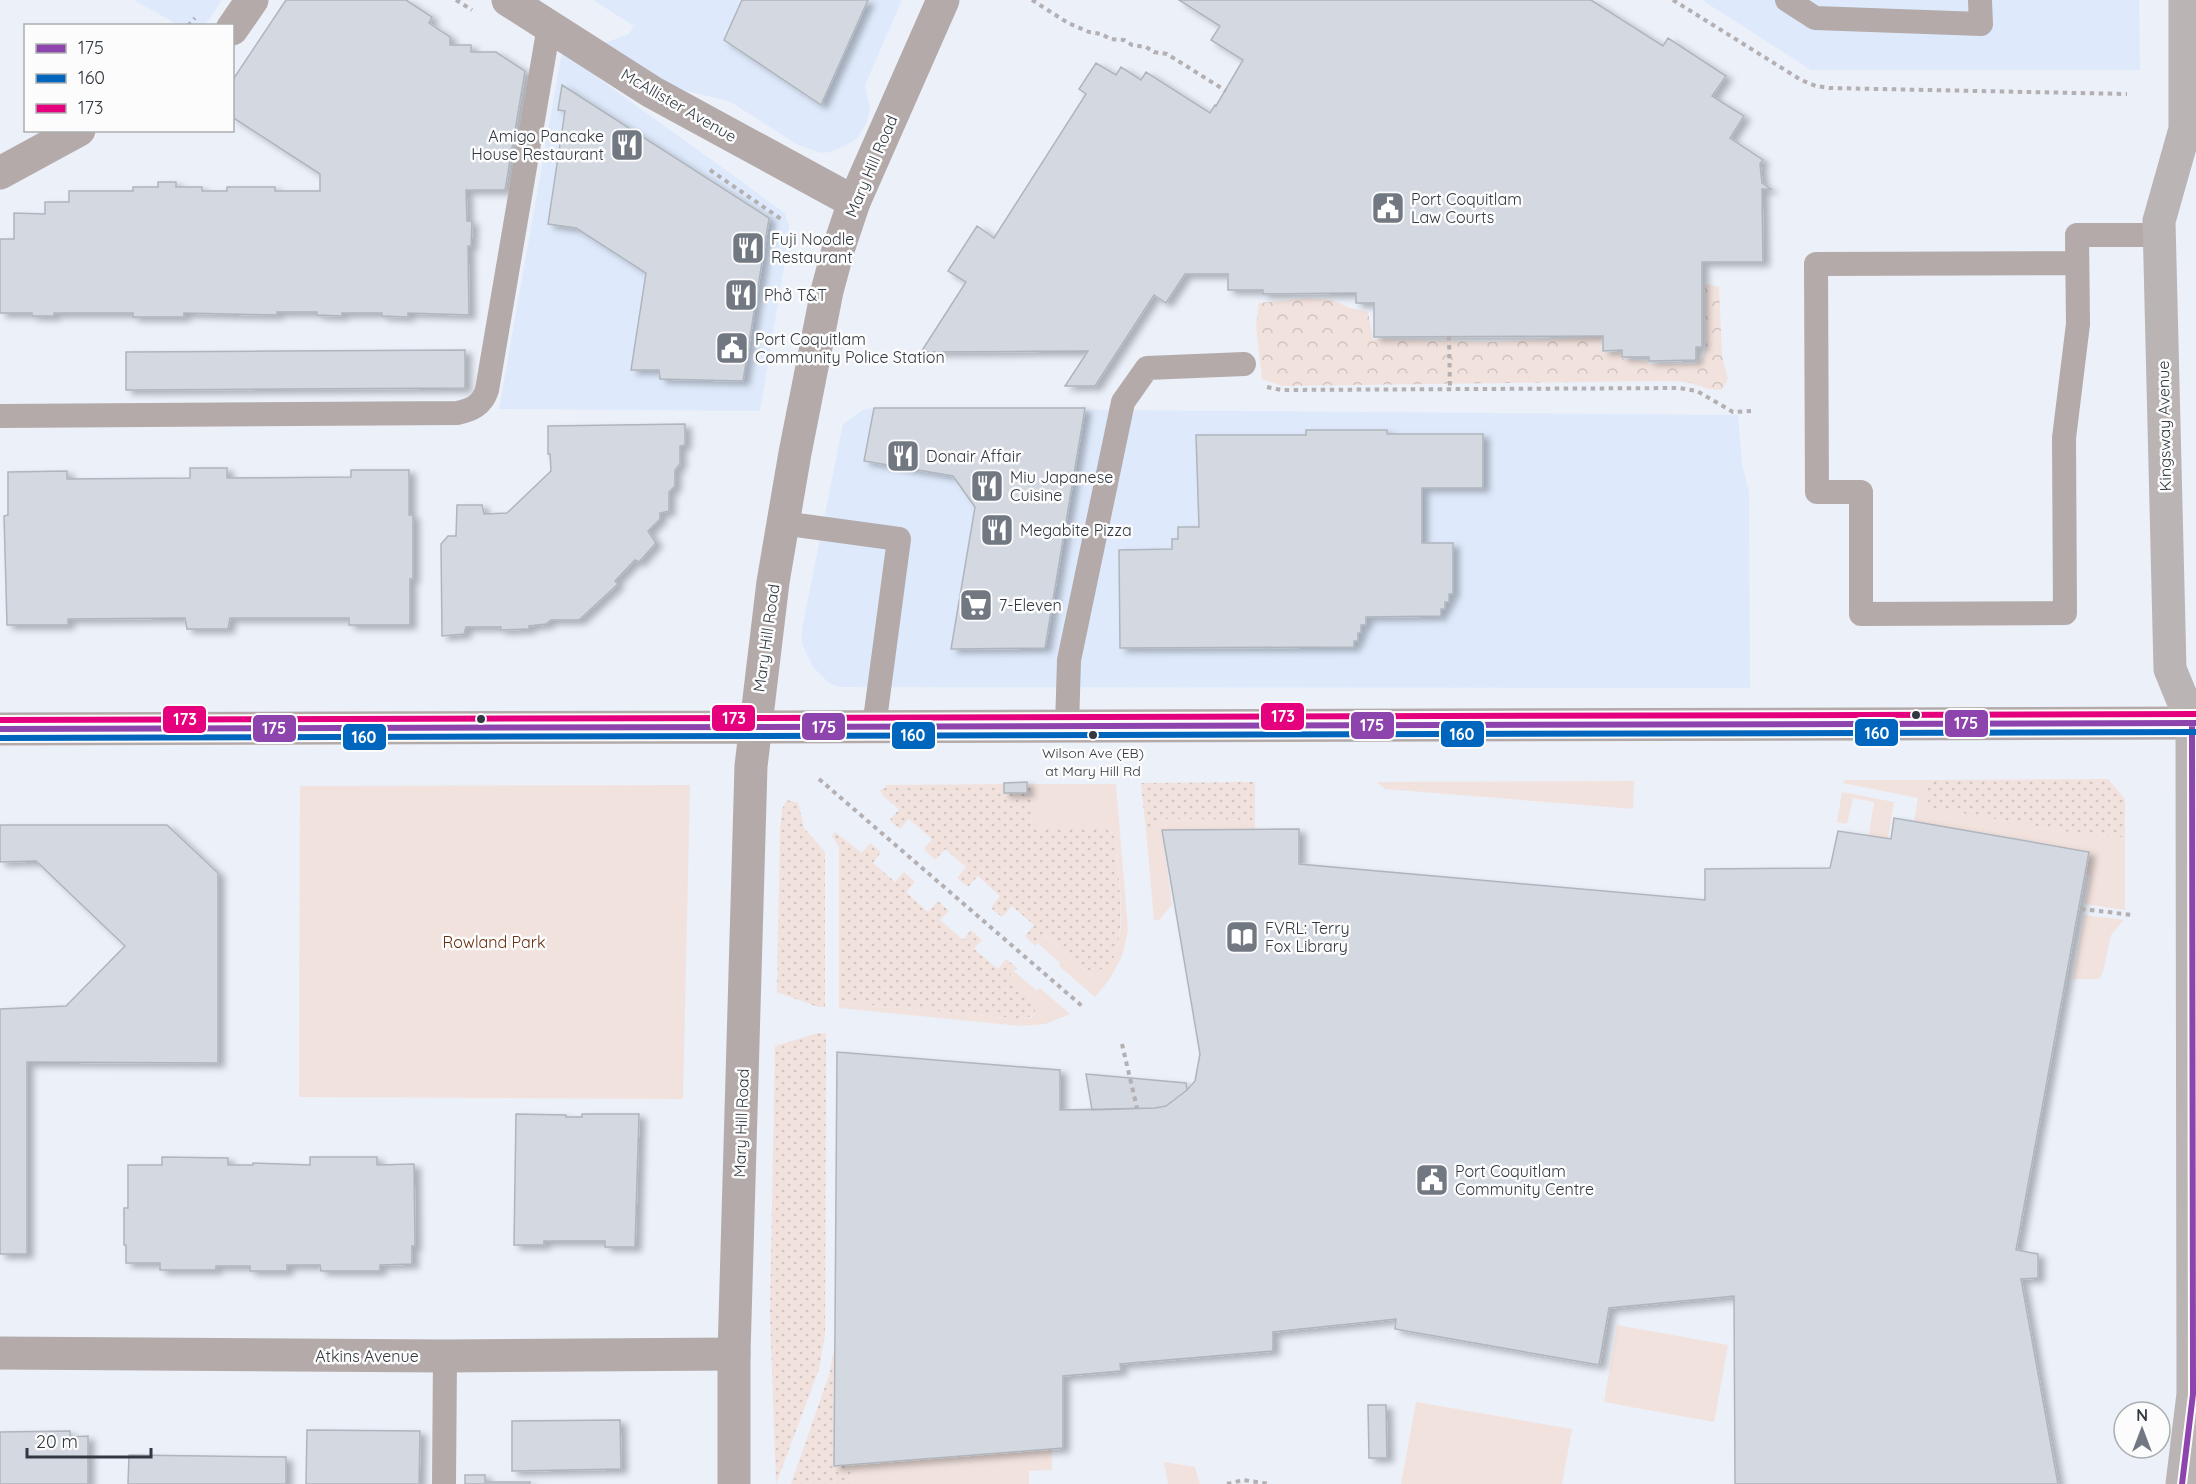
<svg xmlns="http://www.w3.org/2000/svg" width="2196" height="1484" font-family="Quicksand,sans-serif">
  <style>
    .built { fill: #deeafc }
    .grass { fill: url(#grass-dots) }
    .forest { fill: url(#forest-crowns) }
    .green { fill: #f2e2de }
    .building { fill: #d3d8e1; stroke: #b0b5bd; stroke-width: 1.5; filter: url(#shadow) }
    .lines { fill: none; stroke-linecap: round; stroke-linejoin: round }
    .path { stroke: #b4afb1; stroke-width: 4; stroke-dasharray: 4.5 4.5; stroke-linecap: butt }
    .service { stroke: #b3aaa9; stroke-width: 24 }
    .minor { stroke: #b3aaa9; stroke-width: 33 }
    .tertiary { stroke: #b3aaa9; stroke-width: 33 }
    .secondary { stroke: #bab4b4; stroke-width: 33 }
    .bus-1-casing { stroke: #fcfcfc; stroke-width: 10 }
    .bus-2-casing { stroke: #fcfcfc; stroke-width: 10 }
    .bus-3-casing { stroke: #fcfcfc; stroke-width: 10 }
    .bus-1 { stroke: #8e44ad; stroke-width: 6 }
    .bus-2 { stroke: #0065bd; stroke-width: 6 }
    .bus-3 { stroke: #e5007d; stroke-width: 6 }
    .bus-dot { fill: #313841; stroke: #fcfcfc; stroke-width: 2 }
    .labels { text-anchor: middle; stroke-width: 5; stroke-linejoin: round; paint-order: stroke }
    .bus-label { font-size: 14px; fill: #313841; stroke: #fcfcfc }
    .street-label { font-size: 16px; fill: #313841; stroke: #fcfcfc }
    .poi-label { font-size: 16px; fill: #313841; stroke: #fcfcfc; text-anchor: start }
    .park-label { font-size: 16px; fill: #682e12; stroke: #fcfcfc }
    .line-badge { stroke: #fcfcfc; stroke-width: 2 }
    .badge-label { font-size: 16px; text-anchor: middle; font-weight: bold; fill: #fff }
  </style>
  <defs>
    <pattern id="grass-dots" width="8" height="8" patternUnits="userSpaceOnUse" patternTransform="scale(1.5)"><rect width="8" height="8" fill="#f2e2de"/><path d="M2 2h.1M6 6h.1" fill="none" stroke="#d0c3c0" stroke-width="1.8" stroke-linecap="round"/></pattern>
    <pattern id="forest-crowns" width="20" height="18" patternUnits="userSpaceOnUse" patternTransform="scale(1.5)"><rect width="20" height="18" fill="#f2e2de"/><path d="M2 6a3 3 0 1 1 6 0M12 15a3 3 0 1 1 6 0" fill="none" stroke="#d0c3c0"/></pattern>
    <filter id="shadow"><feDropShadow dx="6" dy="4" stdDeviation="3" flood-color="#0004"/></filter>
  </defs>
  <rect width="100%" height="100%" fill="#ebf0f9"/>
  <!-- built -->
  <path class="built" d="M134 0H222L205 25 180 26Z
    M593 0H902L865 85 870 109 867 122 857 138 850 143 831 152 821 153 798 145 731 102 680 89 657 78 602 44 629 34 634 26Z
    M1702 0H2139L2140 70H1811Z
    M562 52 785 213 789 227 787 249 760 411 499 409Z
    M872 408 1738 415 1742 464 1749 492 1750 688 840 687 829 683 813 667 802 644V629L843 424 863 410Z"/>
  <!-- grass -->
  <path class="grass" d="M2108 779 2125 799V837L2091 836 1927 807V780Z
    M1255 782V820L1164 819 1153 831H1146L1141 783Z
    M1034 784V821L1107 829 1114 835C1116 857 1138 986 1088 970 1075 966 1056 944 1045 935L1035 946 1025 936 1034 925 1012 906 1002 917 991 908 1000 896 978 876 968 887 957 878 966 867 945 849 935 860 924 849 932 839 909 819 900 829 890 820 899 809 883 796 880 790 885 788 886 785Z
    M787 800 798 803 804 828 825 852V1007H818L777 992 780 831 782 809Z
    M835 832 862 853 870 843 881 852 873 863 895 882 904 872 915 882 906 892 928 912 938 901 949 911 940 920 963 940 971 930 982 940 974 949 998 969 1006 959 1017 968 1008 978C1019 988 1056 1014 1021 1019L839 1002V847L832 836Z
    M818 1033H826L825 1335 819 1369 776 1484 770 1314 775 1046Z
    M834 1349V1465L852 1464 851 1484H791L830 1372Z"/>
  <!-- forest -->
  <path class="forest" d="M1709 284 1719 287 1722 356 1728 379 1722 390 1709 389 1687 382 1665 381 1282 386 1262 379 1256 326 1259 303 1308 298 1332 300 1350 308 1368 312 1373 339 1489 342 1601 337 1602 352 1620 353 1623 359 1647 361 1649 364H1694L1702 359 1706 347 1705 286Z"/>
  <!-- green -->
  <path class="green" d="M1844 780H1927L1928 807 2091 836 2125 837V910L2085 904 2090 875 2086 874 2089 852 1914 822 1918 798 1843 783Z
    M1634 781 1633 809 1385 789 1377 782Z
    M1034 784H1116L1128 930 1122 956 1109 980 1095 997 1059 966 1060 963 1038 943 1044 935C1056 944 1074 965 1087 970 1093 972 1099 971 1104 968 1133 952 1117 863 1114 835L1107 829H1038L1034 821Z
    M690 785 683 1099 299 1097 300 786Z
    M1842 792 1894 802 1888 839 1869 835 1874 802 1853 798 1847 824 1837 822Z
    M1164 819 1255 820V830H1162L1172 905 1159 920H1154L1146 831H1153Z
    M2084 915 2124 920 2111 935 2103 972 2099 979H2073Z
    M1014 971 1037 991 1040 988 1070 1014 1045 1024 1021 1026 839 1008V1002L1021 1019 1030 1018 1035 1014V1004L1008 978Z
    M1617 1325 1728 1345 1714 1422 1604 1402Z
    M1416 1402 1572 1429 1562 1484H1401Z
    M1052 1449V1470L1029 1471V1484H851L852 1464Z
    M1164 1462 1195 1467 1200 1484H1168Z"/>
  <!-- building -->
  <path class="building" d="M286 0H406L432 17 429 23 450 37V45H471V52H496L525 71 505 190H466L467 221H472L471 246H468L469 315 408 313V317L382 316V313H342V316L317 315V312H277V315L184 313V317H133V313H54V316H32V313H0V239H14V213L45 214V202H69V191H133V187H158V182H176V187H202V191H227V187H275V191H320V174L232 117V81Z
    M742 0H868L821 105 724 40Z
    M1179 0H1591L1663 46 1668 38 1726 76 1712 96 1744 116 1730 138 1763 160 1760 164 1762 183 1771 189H1762L1763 262H1702V347H1696V360L1649 361V357H1622V350L1603 351V336L1374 337V303H1356V293L1263 294V290H1228V274H1185L1166 303 1154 295 1095 386H1065L1088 351 921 352 966 282 948 271 977 226 994 238 1086 94 1079 89 1096 63 1116 75 1121 67 1141 80 1146 72 1210 113 1215 105 1216 106 1243 60 1211 40 1220 26Z
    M562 85 769 218 743 381 660 379 659 370H631L646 273 576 228 548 224 565 111 558 110Z
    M465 350V388L126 390V352Z
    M874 408H1085L1045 648 951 649 975 507 953 476 864 461Z
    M685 424V445L680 446V464L675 470V486L669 492V511L660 513V519L648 531 656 543 639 562 635 560 615 581 618 584 579 620H551L546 624 529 626V629L500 630 501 627H466L464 634 442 636 441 544 448 536H456L457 505H482L484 514 507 513 551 471 550 454H548V426Z
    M1306 430H1387V434H1483V488H1422V543H1453V594H1449V602H1445V609H1441V616L1366 617V625H1361V633H1358V641H1354V647L1120 648 1119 550 1172 549V539H1178V527H1199L1196 435H1306Z
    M190 468H227V478L351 477V470H409V515H413V579H410V625H349V618H230L228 629H187L185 618 68 619V625H7L4 516 8 515V472L67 471V479L190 478Z
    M1027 782V793H1004V783Z
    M1894 818 2089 852 2016 1250 2038 1254V1278L2021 1279 2058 1484H1735L1734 1296 1609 1308 1599 1365 1395 1329 1396 1319 1273 1332V1351L1120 1364 1121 1371 1063 1376V1448L834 1466 837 1052 1060 1070V1110L1155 1108 1166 1106 1187 1090 1195 1081 1200 1054 1162 830 1299 829V864L1705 900V869L1830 868 1838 831 1891 839Z
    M0 825H167L218 873V1063L27 1062V1254H0V1009L66 1006 125 946 36 861 0 862Z
    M1086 1074 1186 1083 1187 1090 1166 1106 1155 1108 1092 1110Z
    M516 1114 566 1115V1117H582V1114H639L635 1247H605V1241H544V1245H514Z
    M162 1157 228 1158V1165H253V1163L310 1165V1157H377V1165L414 1164 415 1246H412V1264L380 1265V1271H321L320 1265H287V1271H250V1266H216V1270H160V1263H126V1245H124V1208H128V1165H162Z
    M1368 1405H1386L1387 1458H1369Z
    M620 1420 621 1469 512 1471V1421Z
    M307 1430 420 1431 419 1484H306Z
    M70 1431V1437L88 1436V1484H0V1432Z
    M129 1455 286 1457V1484H128Z
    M465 1475H485V1482H530V1484H465Z"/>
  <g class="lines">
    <!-- path -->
    <path class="path" d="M456 0 472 10
      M1032 0 1068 23 1089 32 1102 34 1110 39 1124 40 1132 45 1146 47 1154 52 1167 54 1226 91
      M1673 0 1801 80 1816 86 1829 88 2127 94
      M188 26 195 18
      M710 170 781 219
      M1449 336 1450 389
      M1267 387 1281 390 1679 388 1697 391 1733 412 1751 411
      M819 779 1082 1006
      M2081 909 2133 915
      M1122 1044 1137 1108
      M1227 1484 1243 1480 1270 1484"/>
    <!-- service -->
    <path class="service" d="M1787 0 1815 18 1981 24 1980 0
      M2077 263 1816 264 1817 492H1861V614L2065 613 2064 438 2078 324 2077 235H2160
      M0 416 457 413C472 410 482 405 487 390L549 26
      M782 523 899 539 874 727
      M1067 727 1069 660 1123 402 1147 368 1244 364
      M444 1484 445 1356"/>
    <!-- minor -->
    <path class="minor" d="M508 0 652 92 854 202
      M232 29 252 0
      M0 173 79 130
      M0 1353 445 1356 734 1354"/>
    <!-- tertiary -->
    <path class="tertiary" d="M0 729 2192 723
      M734 1484V1354L751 766 773 582 795 453 827 291 838 250 854 202 943 0"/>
    <!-- secondary -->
    <path class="secondary" d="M2182 1484 2193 1394 2192 723 2170 669 2159 221 2185 129V0"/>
    <defs>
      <path id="bus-1" d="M0 729 2196 723
        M2182 1484 2193 1394 2192 723"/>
      <path id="bus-2" d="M0 738 2196 732"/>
      <path id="bus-3" d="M0 720 2196 714"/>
    </defs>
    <!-- bus-1 casing -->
    <use href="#bus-1" class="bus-1-casing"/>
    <!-- bus-2 casing -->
    <use href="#bus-2" class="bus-2-casing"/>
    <!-- bus-3 casing -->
    <use href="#bus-3" class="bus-3-casing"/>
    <!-- bus-1 -->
    <use href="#bus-1" class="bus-1"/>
    <!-- bus-2 -->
    <use href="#bus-2" class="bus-2"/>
    <!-- bus-3 -->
    <use href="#bus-3" class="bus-3"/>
  </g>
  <!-- icons -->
  <defs>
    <symbol id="restaurant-square" viewBox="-11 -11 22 22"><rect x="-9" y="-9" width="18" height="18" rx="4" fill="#727881" stroke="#fcfcfc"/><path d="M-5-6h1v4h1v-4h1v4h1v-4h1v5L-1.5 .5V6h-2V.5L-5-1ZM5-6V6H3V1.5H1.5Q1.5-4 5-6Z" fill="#fff"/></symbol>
    <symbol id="civic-square" viewBox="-11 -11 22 22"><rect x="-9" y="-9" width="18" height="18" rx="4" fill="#727881" stroke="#fcfcfc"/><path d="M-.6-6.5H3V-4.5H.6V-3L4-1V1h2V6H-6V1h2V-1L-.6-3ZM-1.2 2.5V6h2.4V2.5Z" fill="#fff"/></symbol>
    <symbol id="supermarket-square" viewBox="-11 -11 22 22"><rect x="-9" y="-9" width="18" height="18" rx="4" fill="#727881" stroke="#fcfcfc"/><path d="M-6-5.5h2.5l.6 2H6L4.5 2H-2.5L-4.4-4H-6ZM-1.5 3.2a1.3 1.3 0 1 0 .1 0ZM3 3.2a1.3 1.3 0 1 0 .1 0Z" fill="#fff"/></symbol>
    <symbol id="library-square" viewBox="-11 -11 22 22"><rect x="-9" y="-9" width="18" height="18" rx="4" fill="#727881" stroke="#fcfcfc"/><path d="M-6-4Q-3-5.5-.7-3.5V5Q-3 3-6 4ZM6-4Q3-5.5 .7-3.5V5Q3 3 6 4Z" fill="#fff"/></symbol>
  </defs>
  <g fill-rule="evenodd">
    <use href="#restaurant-square" x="608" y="126" width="38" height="38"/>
    <use href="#civic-square" x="1369" y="189" width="38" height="38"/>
    <use href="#restaurant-square" x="729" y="229" width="38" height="38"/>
    <use href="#restaurant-square" x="722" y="276" width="38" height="38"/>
    <use href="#civic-square" x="713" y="329" width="38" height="38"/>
    <use href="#restaurant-square" x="884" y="437" width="38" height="38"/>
    <use href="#restaurant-square" x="968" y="467" width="38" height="38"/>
    <use href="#restaurant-square" x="978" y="511" width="38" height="38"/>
    <use href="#supermarket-square" x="957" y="586" width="38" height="38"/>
    <use href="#library-square" x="1223" y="918" width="38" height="38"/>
    <use href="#civic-square" x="1413" y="1161" width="38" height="38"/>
  </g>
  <!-- markers -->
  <g class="bus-dot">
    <circle cx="1916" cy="715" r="5"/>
    <circle cx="481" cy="719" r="5"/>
    <circle cx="1093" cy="735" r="5"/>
  </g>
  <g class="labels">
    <!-- bus labels -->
    <g class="bus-label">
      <text x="1093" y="758">Wilson Ave (EB)<tspan x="1093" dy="18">at Mary Hill Rd</tspan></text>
    </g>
    <!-- street labels -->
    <g class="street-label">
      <text transform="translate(679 105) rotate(30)" y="6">McAllister Avenue</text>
      <text transform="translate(871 166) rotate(-67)" y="6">Mary Hill Road</text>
      <text transform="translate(2164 426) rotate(-91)" y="6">Kingsway Avenue</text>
      <text transform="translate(766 638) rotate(-82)" y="6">Mary Hill Road</text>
      <text transform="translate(741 1123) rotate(-88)" y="6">Mary Hill Road</text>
      <text x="367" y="1362">Atkins Avenue</text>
    </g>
    <!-- poi labels -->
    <g class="poi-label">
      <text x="604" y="142" text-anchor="end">Amigo Pancake<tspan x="604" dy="18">House Restaurant</tspan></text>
      <text x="1411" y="205">Port Coquitlam<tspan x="1411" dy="18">Law Courts</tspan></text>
      <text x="771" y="245">Fuji Noodle<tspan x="771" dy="18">Restaurant</tspan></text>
      <text x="764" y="301">Phở T&amp;T</text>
      <text x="755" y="345">Port Coquitlam<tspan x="755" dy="18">Community Police Station</tspan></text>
      <text x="926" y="462">Donair Affair</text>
      <text x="1010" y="483">Miu Japanese<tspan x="1010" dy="18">Cuisine</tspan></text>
      <text x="1020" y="536">Megabite Pizza</text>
      <text x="999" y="611">7-Eleven</text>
      <text x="1265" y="934">FVRL: Terry<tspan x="1265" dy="18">Fox Library</tspan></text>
      <text x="1455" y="1177">Port Coquitlam<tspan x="1455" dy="18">Community Centre</tspan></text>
    </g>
    <!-- park labels -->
    <g class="park-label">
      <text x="494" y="948">Rowland Park</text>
    </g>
  </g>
  <g class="line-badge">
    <rect x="1260" y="702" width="45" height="29" rx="6" fill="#e5007d"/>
    <rect x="711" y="704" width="45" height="28" rx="6" fill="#e5007d"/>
    <rect x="162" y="705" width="45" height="29" rx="6" fill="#e5007d"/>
    <rect x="1944" y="709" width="45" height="29" rx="6" fill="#8e44ad"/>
    <rect x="1350" y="711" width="45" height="29" rx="6" fill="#8e44ad"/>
    <rect x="801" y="712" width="45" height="29" rx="6" fill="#8e44ad"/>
    <rect x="252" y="714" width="45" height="29" rx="6" fill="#8e44ad"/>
    <rect x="1854" y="718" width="45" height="29" rx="6" fill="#0065bd"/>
    <rect x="1440" y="720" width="45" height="28" rx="6" fill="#0065bd"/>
    <rect x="891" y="721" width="45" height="29" rx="6" fill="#0065bd"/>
    <rect x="342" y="723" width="45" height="28" rx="6" fill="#0065bd"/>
  </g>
  <g class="badge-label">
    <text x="1283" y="722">173</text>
    <text x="734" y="724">173</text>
    <text x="185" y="725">173</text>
    <text x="1966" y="729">175</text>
    <text x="1372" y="731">175</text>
    <text x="824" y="733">175</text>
    <text x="274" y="734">175</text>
    <text x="1877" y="739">160</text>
    <text x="1462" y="740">160</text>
    <text x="913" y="741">160</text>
    <text x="364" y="743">160</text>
  </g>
  <!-- legend -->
  <rect x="24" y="24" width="210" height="108" fill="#fcfcfc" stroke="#abaeb1" stroke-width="1.5"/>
  <rect x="36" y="44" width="30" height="9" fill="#8e44ad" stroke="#abaeb1" stroke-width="1.5"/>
  <text x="78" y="54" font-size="18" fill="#313841">175</text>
  <rect x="36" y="74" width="30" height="9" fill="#0065bd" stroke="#abaeb1" stroke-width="1.5"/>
  <text x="78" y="84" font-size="18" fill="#313841">160</text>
  <rect x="36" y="104" width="30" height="9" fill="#e5007d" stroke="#abaeb1" stroke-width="1.5"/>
  <text x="78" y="114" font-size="18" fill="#313841">173</text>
  <!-- north arrow -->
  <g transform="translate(2142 1430)"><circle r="28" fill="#fcfcfc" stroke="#abaeb1" stroke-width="1.5"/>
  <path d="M0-4.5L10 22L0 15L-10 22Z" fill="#727881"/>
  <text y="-9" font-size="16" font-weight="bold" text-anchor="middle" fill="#313841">N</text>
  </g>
  <!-- scale -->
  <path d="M27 1448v9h124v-9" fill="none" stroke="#313841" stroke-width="3"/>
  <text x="36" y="1448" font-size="18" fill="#313841" stroke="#fcfcfc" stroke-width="4.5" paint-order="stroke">20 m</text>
</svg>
